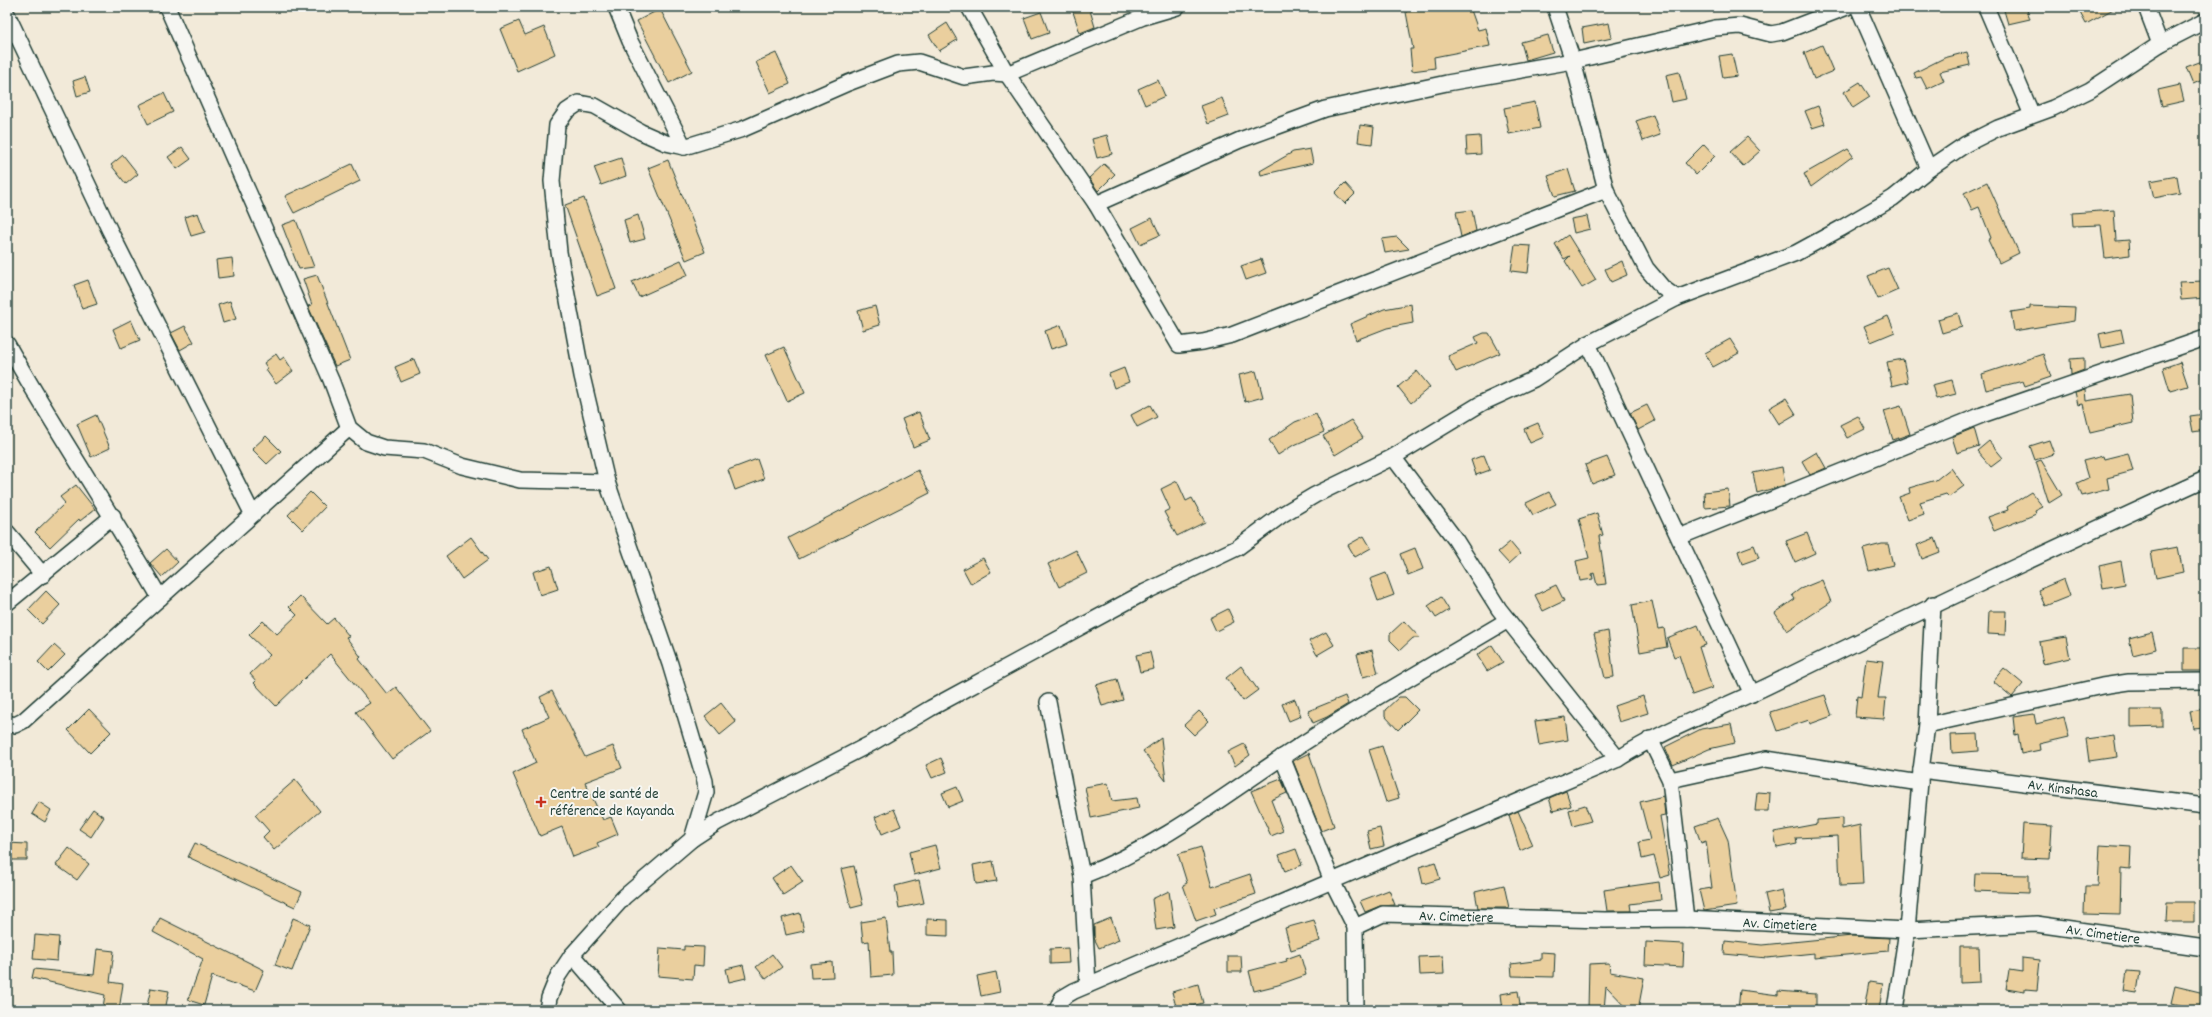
<svg xmlns="http://www.w3.org/2000/svg" width="2212" height="1017" font-family="Dekko,sans-serif">
  <style>
    .building { fill: #eacf9e; stroke: #1f3d34 }
    .lines { fill: none; stroke-linecap: round; stroke-linejoin: round }
    .minor-casing { stroke: #1f3d34; stroke-width: 18 }
    .minor { stroke: #f6f6f2; stroke-width: 15 }
    .poi-dot { fill: #c8321e; stroke: #f6f6f2; stroke-width: 1.5 }
    .labels { text-anchor: middle; stroke-width: 4; stroke-linejoin: round; paint-order: stroke }
    .street-label { font-size: 15px; fill: #1f3d34; stroke: #f6f6f2 }
    .poi-label { font-size: 15px; fill: #1f3d34; stroke: #f6f6f2; text-anchor: start }
  </style>
  <rect width="100%" height="100%" fill="#f2ead9"/>
  <filter id="ink" filterUnits="userSpaceOnUse"><feTurbulence type="fractalNoise" baseFrequency=".025" numOctaves="2"/><feDisplacementMap in="SourceGraphic" scale="8" xChannelSelector="R" yChannelSelector="G"/><feConvolveMatrix kernelMatrix="1 2 1 2 8 2 1 2 1" color-interpolation-filters="sRGB"/></filter>
  <g filter="url(#ink)">
    <!-- building -->
    <path class="building" d="M1089 7 1095 27 1080 33 1073 12Z
      M1405 7H1470L1478 30 1486 28 1490 46 1434 57 1435 68 1412 71 1410 49H1413Z
      M2003 7H2026L2030 19 2008 24Z
      M2077 7H2117L2086 24Z
      M660 9 692 71 669 83 637 21Z
      M1041 12 1049 33 1032 39 1024 18Z
      M519 21 525 35 544 27 555 54 517 71 500 29Z
      M947 23 957 40 939 51 929 35Z
      M1609 23 1612 38 1584 44 1582 28Z
      M1548 35 1553 52 1526 60 1521 42Z
      M1822 45 1833 71 1814 79 1804 53Z
      M1967 52 1970 65 1940 72 1944 81 1927 89 1921 77 1916 78 1914 73 1944 58Z
      M776 53 790 84 770 93 756 62Z
      M1732 54 1737 76 1723 78 1719 56Z
      M2205 60V79L2193 84 2186 67Z
      M1679 72 1686 99 1672 102 1666 75Z
      M85 77 90 92 77 96 73 81Z
      M1158 80 1165 96 1145 105 1138 89Z
      M1860 82 1870 97 1853 108 1844 92Z
      M2180 85 2184 101 2162 106 2158 90Z
      M164 93 173 112 148 124 139 105Z
      M1222 98 1229 116 1208 124 1201 106Z
      M1535 102 1540 128 1509 134 1504 108Z
      M1818 106 1825 124 1812 128 1805 111Z
      M1653 115 1660 135 1643 141 1636 121Z
      M1360 125 1374 127 1372 144 1358 142Z
      M1107 135 1112 154 1097 158 1092 139Z
      M1480 136 1481 154 1467 155 1466 137Z
      M1747 137 1760 151 1743 166 1730 152Z
      M1704 144 1715 156 1696 175 1685 163Z
      M182 147 191 159 177 169 168 157Z
      M1310 149 1313 163 1261 175 1260 171 1293 152Z
      M1848 149 1853 156 1811 187 1804 174Z
      M123 155 138 174 126 184 111 165Z
      M621 158 626 176 601 185 594 167Z
      M668 160 705 252 686 260 648 168Z
      M352 164 360 181 294 213 285 196Z
      M1104 164 1115 174 1098 191 1089 178Z
      M1568 169 1575 191 1555 196 1548 176Z
      M2177 176 2180 193 2154 198 2150 181Z
      M1987 182 2019 253 1999 263 1988 240 1991 238 1979 207 1972 210 1964 193Z
      M1345 183 1355 194 1345 204 1335 193Z
      M584 198 616 289 597 296 565 205Z
      M1472 210 1476 231 1461 237 1456 212Z
      M2114 210 2116 241 2129 240 2130 255 2105 258 2101 225 2073 226 2072 213Z
      M198 213 205 232 191 236 185 217Z
      M638 215 645 239 630 243 624 220Z
      M1587 216 1590 229 1574 233 1571 219Z
      M1152 218 1160 235 1140 244 1132 228Z
      M296 220 314 267 299 269 282 225Z
      M1568 235 1596 280 1582 288 1565 261 1570 256 1564 259 1555 244Z
      M1397 237 1409 249 1385 253 1382 239Z
      M1515 245 1531 246 1528 273 1511 271Z
      M232 258 234 276 218 278 216 260Z
      M1261 259 1266 273 1246 280 1241 266Z
      M681 260 688 275 639 297 632 282Z
      M1622 261 1627 275 1611 282 1605 269Z
      M1888 268 1898 290 1878 299 1868 276Z
      M317 275 350 360 335 366 308 306 312 305 303 279Z
      M88 280 97 304 82 309 74 285Z
      M2204 281 2205 298 2181 300 2179 282Z
      M230 301 236 319 223 323 218 305Z
      M1411 304 1413 323 1387 328 1356 340 1350 324 1384 309Z
      M875 306 880 325 863 330 858 311Z
      M2030 306 2075 308 2074 321 2014 331 2011 312 2030 309Z
      M1958 313 1962 327 1942 333 1938 319Z
      M1888 316 1895 332 1871 342 1864 326Z
      M131 320 140 340 121 348 113 329Z
      M1061 325 1067 344 1051 349 1045 331Z
      M185 326 194 342 180 350 171 333Z
      M2121 329 2124 343 2102 348 2099 334Z
      M1484 333H1489L1500 353 1456 372 1448 356 1478 343 1475 337Z
      M1730 339 1739 353 1713 367 1705 353Z
      M784 347 805 393 787 401 766 355Z
      M276 354 280 360 284 357 293 371 276 384 266 370 268 369 264 363Z
      M2043 354 2051 377 2025 386 2023 381 1986 390 1982 374Z
      M2084 358V370L2071 375 2070 359Z
      M414 359 420 374 401 382 395 367Z
      M1903 359 1908 382 1892 386 1887 362Z
      M2180 362 2188 386 2170 391 2163 368Z
      M1124 368 1129 382 1114 388 1109 374Z
      M1256 371 1263 397 1245 402 1239 375Z
      M1417 371 1430 387 1411 403 1398 387Z
      M1952 380 1956 394 1936 399 1932 385Z
      M2085 389 2086 401 2130 394 2133 423 2090 433 2083 404 2078 405 2075 392Z
      M1786 398 1796 414 1779 424 1769 408Z
      M1150 405 1157 417 1137 427 1131 415Z
      M1647 405 1655 421 1638 430 1630 413Z
      M1901 406 1910 434 1893 440 1884 411Z
      M919 412 930 440 913 447 902 419Z
      M1316 414 1324 432 1292 446 1278 455 1269 440 1295 422Z
      M2205 414V430L2193 432 2190 416Z
      M96 415 110 448 91 457 77 424Z
      M1858 416 1865 429 1847 438 1840 425Z
      M1351 420 1363 438 1335 455 1323 436Z
      M1538 423 1544 437 1530 443 1524 429Z
      M1974 428 1979 446 1957 453 1952 437Z
      M266 436 281 451 267 464 252 449Z
      M2049 440 2054 454 2035 460 2030 446Z
      M1989 441 2003 458 1991 467 1977 451Z
      M1817 452 1826 468 1810 475 1802 461Z
      M2128 453 2133 471 2107 478 2109 489 2082 496 2077 483 2088 478 2083 461 2103 456 2104 459Z
      M1484 455 1490 470 1476 475 1471 460Z
      M1607 457 1615 475 1592 484 1585 465Z
      M757 459 764 479 735 490 728 470Z
      M2041 460 2062 495 2049 503 2036 462Z
      M1782 467 1785 485 1757 493 1753 473Z
      M1951 468 1964 486 1949 497 1946 494 1920 502 1924 514 1908 520 1899 497 1910 493 1909 488 1936 480Z
      M918 470 930 493 799 559 788 538Z
      M1177 481 1186 501 1192 498 1205 522 1177 536 1164 512 1170 509 1161 489Z
      M76 485 95 509 80 521 79 519 50 547 35 532 65 503 60 497Z
      M1728 489 1730 506 1705 508 1704 492Z
      M310 492 325 507 303 530 288 515Z
      M1549 492 1556 504 1533 515 1526 503Z
      M2031 492 2043 507 2035 511 2036 514 1994 531 1988 517 2008 510 2007 507Z
      M1597 513 1603 535 1599 536 1606 584 1597 585 1594 573 1592 574 1593 579 1580 581 1576 561 1589 558 1579 519Z
      M1807 533 1815 553 1795 562 1786 541Z
      M1364 536 1371 548 1355 557 1348 545Z
      M471 537 488 560 462 579 446 556Z
      M1935 538 1940 552 1922 559 1917 545Z
      M1510 542 1520 554 1509 564 1498 552Z
      M1882 544H1888L1893 565 1869 571 1863 549Z
      M1754 545 1759 558 1742 564 1738 551Z
      M2178 547 2183 572 2156 578 2151 552Z
      M1415 548 1423 569 1408 575 1400 554Z
      M166 549 178 562 162 577 150 563Z
      M1076 550 1087 573 1059 587 1048 564Z
      M983 558 991 572 971 584 963 569Z
      M2121 561 2125 584 2103 588 2099 566Z
      M551 566 558 589 540 595 533 572Z
      M1386 573 1394 595 1378 601 1370 579Z
      M2064 579 2070 596 2045 606 2038 590Z
      M1822 580 1831 602 1787 631 1775 613 1795 599 1792 595 1800 589Z
      M1556 585 1564 601 1543 611 1535 595Z
      M46 591 60 605 42 624 28 610Z
      M300 596 327 624 334 618 349 636 346 637 361 657 359 659 387 694 396 687 430 731 392 759 356 712 370 703 330 654 276 706 254 683 256 681 250 674 270 655 249 635 263 621 277 634 297 615 289 607Z
      M1441 597 1449 610 1436 618 1428 606Z
      M1652 601 1658 629 1664 628 1667 647 1640 652 1632 605Z
      M1228 609 1234 622 1216 631 1210 618Z
      M1989 611H2006L2005 635 1988 634Z
      M1404 621 1420 638H1413L1400 650 1390 640V634Z
      M1698 625 1706 645 1699 647 1712 688 1692 695 1679 655 1674 657 1667 638Z
      M1608 631 1614 677 1605 678 1594 634Z
      M1326 632 1334 645 1317 655 1309 641Z
      M2152 632 2156 649 2133 655 2129 638Z
      M2066 637 2070 658 2043 664 2039 642Z
      M54 645 65 655 48 672 38 662Z
      M1492 645 1503 662 1487 671 1477 655Z
      M2184 648H2201V671H2184Z
      M1372 650 1378 673 1363 677 1357 654Z
      M1150 652 1154 669 1140 672 1136 655Z
      M1866 659 1883 661 1878 698H1886L1884 719 1855 717 1857 696 1861 697Z
      M1241 666 1258 690 1243 701 1226 678Z
      M2004 668 2023 684 2012 697 1993 681Z
      M1117 679 1123 700 1102 706 1096 685Z
      M552 691 585 757 613 746 622 768 585 782 603 820 611 817 618 834 597 843 599 847 573 857 562 827 540 836 513 774 536 763 522 729 549 717 540 697Z
      M1825 695 1832 716 1810 724 1809 720 1777 731 1770 712Z
      M1345 696 1348 704 1327 717 1313 723 1308 711Z
      M1643 696 1648 713 1619 722 1614 706Z
      M1399 697H1405L1418 710 1398 730 1385 716V710Z
      M1295 699 1301 716 1289 721 1282 704Z
      M721 703 736 722 720 735 705 716Z
      M89 709 111 732 90 753 68 730Z
      M2205 709V727L2193 728 2190 711Z
      M2131 710H2162V726L2131 727Z
      M1199 711 1209 721 1194 735 1184 725Z
      M2034 714 2036 724 2064 717 2069 737 2039 744 2040 750 2021 754 2018 734 2015 735 2013 717Z
      M1565 717 1568 740 1539 745 1535 721Z
      M1731 724 1735 743 1709 749 1673 765 1665 747 1701 729Z
      M1978 734 1979 751 1952 753 1951 735Z
      M2114 735 2117 757 2089 761 2086 739Z
      M1161 738 1166 781 1143 751Z
      M1244 744 1250 755 1235 766 1228 752Z
      M1382 746 1399 798 1386 802 1369 750Z
      M1309 753 1334 826 1321 831 1293 761Z
      M941 758 947 772 932 778 926 765Z
      M1281 779 1287 793 1271 800 1283 831 1271 836 1251 791Z
      M295 780 320 811 274 850 263 837 269 831 255 815Z
      M1108 783 1112 801 1137 798 1139 808 1091 818 1085 787Z
      M957 787 963 801 948 807 942 793Z
      M1566 791 1571 806 1553 811 1549 798Z
      M1757 792 1770 793 1769 811H1755Z
      M1663 796 1665 815 1660 816 1670 875 1660 878 1654 856 1642 859 1639 842 1650 840 1640 802Z
      M39 802 51 810 45 822 32 814Z
      M1585 805 1591 821 1573 826 1569 810Z
      M93 809 104 817 91 837 79 829Z
      M894 809 901 826 882 834 875 817Z
      M1518 811 1533 845 1520 851 1509 815Z
      M1718 818 1728 840 1737 906 1704 911 1699 890 1712 888 1706 841 1701 843 1695 826Z
      M1842 818V829L1860 825 1863 885 1840 886 1838 836 1796 838 1797 844 1777 848 1774 832 1817 824V820Z
      M2023 824 2052 826 2050 859 2021 858Z
      M1380 828 1384 846 1371 849 1367 831Z
      M7 843 27 844V860H7Z
      M195 843 302 892 295 907 188 857Z
      M935 845 941 868 914 875 909 852Z
      M2100 845 2131 847 2130 869 2121 868 2120 915 2084 914 2085 886H2098Z
      M1201 847 1212 887 1250 874 1256 894 1214 908 1216 914 1196 921 1183 885 1187 883 1178 854Z
      M69 848 89 864 77 880 56 865Z
      M1296 849 1302 865 1285 872 1279 855Z
      M993 861 997 881 976 884 973 865Z
      M1435 862 1440 879 1423 884 1419 867Z
      M791 865 803 882 783 895 772 878Z
      M854 866 863 905 851 908 841 869Z
      M1975 874 2029 875V893L1974 891Z
      M919 880 924 903 899 908 895 886Z
      M1659 882 1661 900 1630 904 1631 911H1607L1604 890Z
      M1504 885 1509 908H1478L1475 892Z
      M1389 890 1395 905 1380 906 1365 912 1360 901Z
      M1782 890 1786 910 1769 913 1765 894Z
      M1169 891 1174 927 1156 930 1152 899Z
      M2167 902H2194V922H2166Z
      M800 913 804 931 786 935 782 918Z
      M160 918 264 970 255 991 212 976 204 1005 188 1000 203 959 153 932Z
      M293 918 310 925 292 971 275 965Z
      M886 918 890 952H892L893 975 871 977 869 941 863 942 861 922Z
      M1111 918 1119 940 1099 948 1094 938V925Z
      M927 919 948 920V936L927 935Z
      M1314 920 1320 941 1291 950 1285 928Z
      M35 935 59 937 57 961 33 959Z
      M1852 936 1889 938 1888 951 1814 958V953L1767 958 1724 954 1725 941 1762 945Z
      M1646 942 1684 944 1683 967 1645 965Z
      M684 946 704 947 703 966 694 965 693 979 658 976 660 948 684 950Z
      M1960 947H1979L1980 982 1960 983Z
      M1068 948 1069 963 1050 964V949Z
      M97 949 114 951 110 982 123 984 119 1010 103 1007 105 995 32 978 34 969 94 975Z
      M1541 952 1555 953 1554 977 1512 976 1511 964 1541 960Z
      M772 954 782 967 766 979 756 967Z
      M1300 954 1306 975 1278 985 1254 991 1249 971 1287 961 1286 959Z
      M1228 956H1241L1242 972H1228Z
      M1443 956 1444 974 1420 975 1419 957Z
      M2022 958 2040 960 2037 990 2025 989V992L2006 989 2009 970 2022 972Z
      M832 962 833 977 811 978 810 964Z
      M1609 963 1610 972 1644 978 1638 1010H1629L1606 986 1604 1010H1588L1589 964Z
      M743 965 746 978 729 982 726 969Z
      M2127 971 2140 972 2137 993 2124 991Z
      M996 972 1000 992 981 996 977 976Z
      M1869 982 1883 984 1879 1010H1864Z
      M1198 984 1203 1003 1177 1010 1172 992Z
      M2175 986 2204 993 2199 1010 2171 1003Z
      M151 988 169 991 165 1010H146Z
      M1740 990 1778 995V991L1816 994V1010H1738Z
      M1518 991 1521 1010H1503L1501 994Z"/>
    <g class="lines">
      <defs>
        <g id="minor">
          <path d="M167 7 331 380 349 428 366 442 384 448 424 451 462 466 520 480 607 482"/>
          <path d="M616 7 630 41 684 147"/>
          <path d="M969 7 1007 74 1096 204 1179 345 1203 342 1232 335 1606 190"/>
          <path d="M1555 7 1573 61 1606 190 1646 268 1663 288 1677 298"/>
          <path d="M1858 7 1929 169"/>
          <path d="M1986 7 2032 115"/>
          <path d="M2146 7 2160 44"/>
          <path d="M7 14 110 231 252 513"/>
          <path d="M1096 204 1240 140 1325 109 1447 83 1573 61 1715 28 1740 26 1771 34 1782 32 1847 7"/>
          <path d="M7 344C55 430 111 512 160 598"/>
          <path d="M1588 344 1752 694"/>
          <path d="M1393 457 1455 539 1499 609 1618 759"/>
          <path d="M7 532 43 575"/>
          <path d="M1679 537 1982 415 2205 338"/>
          <path d="M7 603 113 516"/>
          <path d="M1048 702 1082 876C1167 844 1237 785 1313 737 1376 696 1443 659 1508 620"/>
          <path d="M7 723 15 725 23 721 349 428"/>
          <path d="M1927 725 2102 686 2129 682 2205 681"/>
          <path d="M1650 739 1670 780 1686 919"/>
          <path d="M1282 757 1332 881 1355 927 1356 1010"/>
          <path id="s1" d="M1921 770 2205 806"/>
          <path d="M1670 780 1766 759 1920 783"/>
          <path d="M692 839 706 792 705 781 670 664 607 482 582 376 559 252 552 181 557 125 567 111 579 103 595 106 641 132 666 143 684 147 743 129 848 83 898 64 919 62 964 77 993 73 1007 74 1143 17 1177 7"/>
          <path d="M1082 876 1088 985"/>
          <path id="s2" d="M1355 927 1383 914 1605 920 1686 919 1907 930 2036 924 2205 948"/>
          <path d="M572 955 619 1010"/>
          <path d="M547 1010 549 998 558 976 572 955 624 897 692 839 718 822 872 743 931 708 1145 592 1237 548 1283 514 1315 495 1393 457 1482 403 1534 379 1588 344 1677 298 1796 253 1840 229 1893 198 1929 169 1966 144 1998 128 2053 108 2090 90 2160 44 2205 21"/>
          <path d="M1057 1010 1062 998 1074 991 1618 759C1668 727 1724 708 1776 682 1918 612 2061 545 2205 479"/>
          <path d="M1895 1010 1907 930 1921 770 1927 725 1933 604"/>
        </g>
      </defs>
      <!-- minor casing -->
      <use href="#minor" class="minor-casing"/>
      <!-- minor -->
      <use href="#minor" class="minor"/>
    </g>
  </g>
  <!-- markers -->
  <path class="poi-dot" d="M539 796h4v4h4v4h-4v4h-4v-4h-4v-4h4z"/>
  <g class="labels">
    <!-- street labels -->
    <g class="street-label">
      <text dy="5" stroke="none"><textPath href="#s1" startOffset="143">Av. Kinshasa</textPath></text>
      <text dy="5" stroke="none"><textPath href="#s2" startOffset="104">Av. Cimetiere</textPath></text>
      <text dy="5" stroke="none"><textPath href="#s2" startOffset="428">Av. Cimetiere</textPath></text>
      <text dy="5" stroke="none"><textPath href="#s2" startOffset="752">Av. Cimetiere</textPath></text>
    </g>
    <!-- poi labels -->
    <g class="poi-label">
      <text x="550" y="798">Centre de santé de<tspan x="550" dy="17">référence de Kayanda</tspan></text>
    </g>
  </g>
  <!-- margin -->
  <rect width="2212" height="1017" fill="none" stroke="#f6f6f2" stroke-width="24"/>
  <rect x="12" y="12" width="2188" height="993" fill="none" stroke="#1f3d34" stroke-width="1.5" filter="url(#ink)"/>
</svg>
